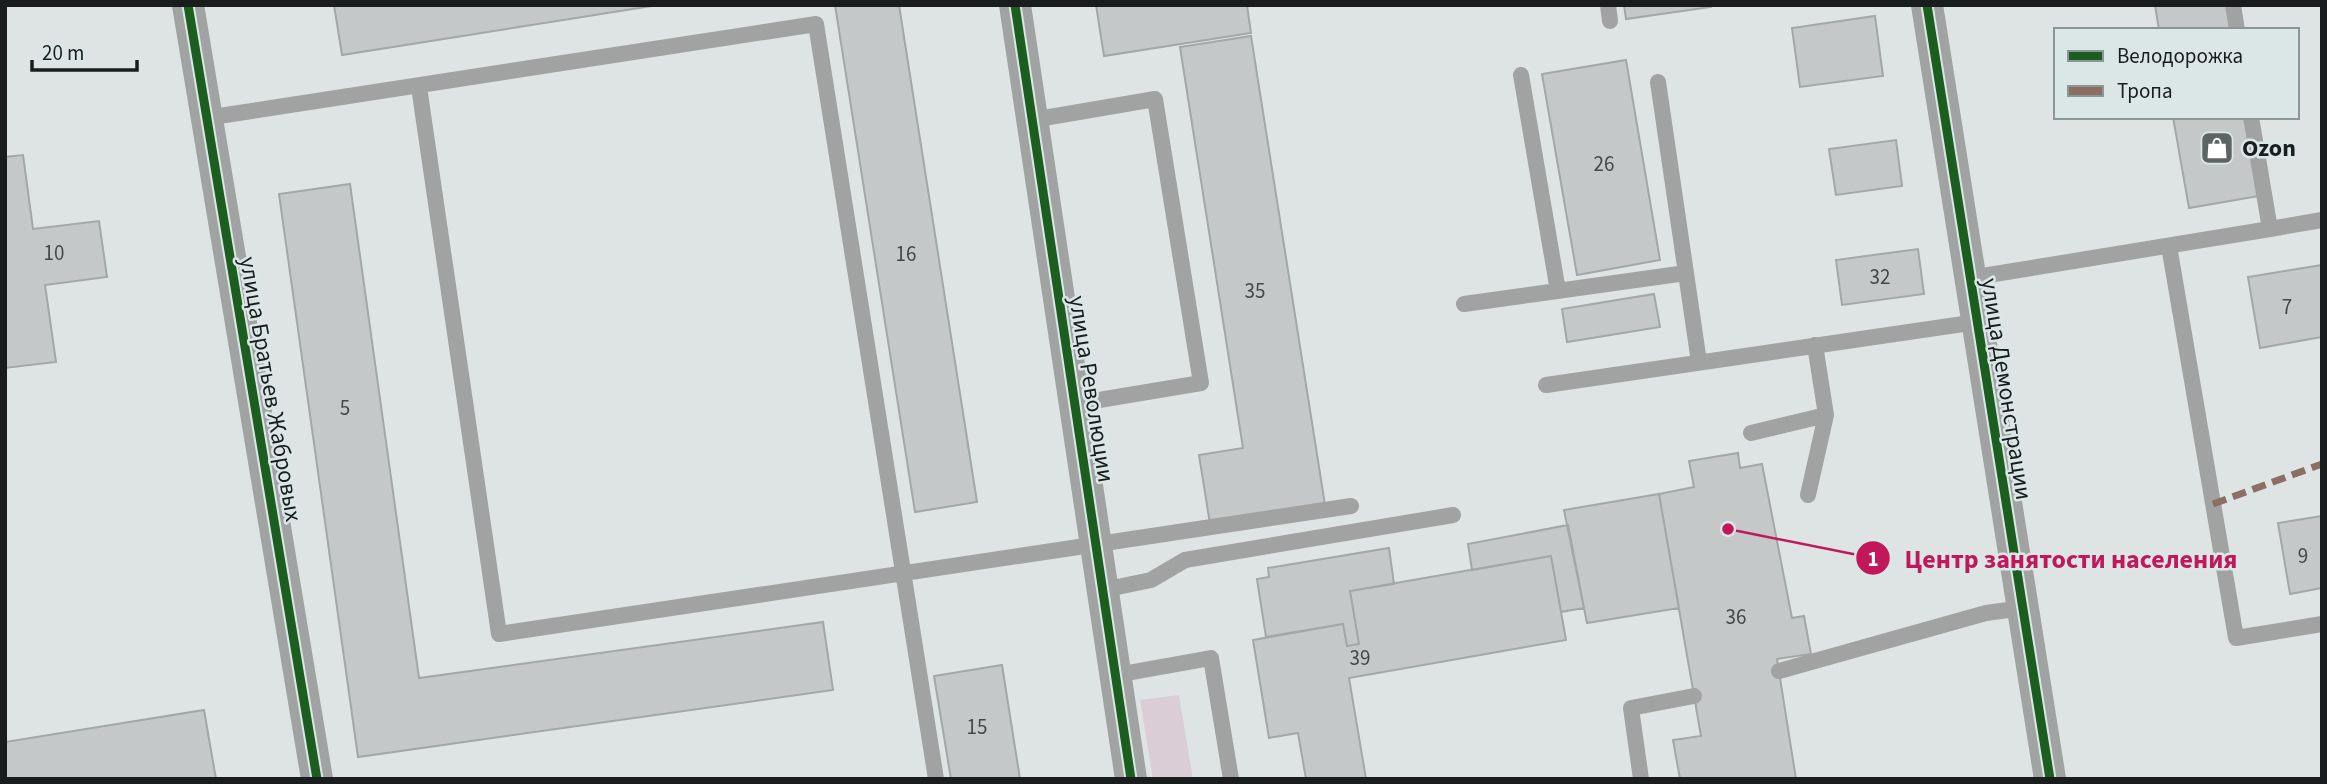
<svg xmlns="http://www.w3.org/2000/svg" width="2327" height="784" font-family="'Source Sans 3',sans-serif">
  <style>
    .green { fill: #dacdd6 }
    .building { fill: #c4c8c8; stroke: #a2a7a7; stroke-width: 2 }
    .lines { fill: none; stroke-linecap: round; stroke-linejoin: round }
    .lane { stroke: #a1a3a3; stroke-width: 16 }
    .street { stroke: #a1a3a3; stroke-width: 32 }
    .quiet { stroke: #8d6e63; stroke-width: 7; stroke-dasharray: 14 7; stroke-linecap: butt }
    .cycleway-casing { stroke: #dbe7e6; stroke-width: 13 }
    .cycleway { stroke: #1b5e20; stroke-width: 9 }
    .labels { text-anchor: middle; stroke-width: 5; stroke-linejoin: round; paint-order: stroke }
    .number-label { font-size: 21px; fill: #444848 }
    .poi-label { font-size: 24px; font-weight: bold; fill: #191d1d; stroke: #dbe7e6; text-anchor: start }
    .street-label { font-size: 24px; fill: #191d1d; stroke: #dbe7e6 }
    .leader { fill: none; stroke: #c2185b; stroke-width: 2.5 }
    .callout-dot { fill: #c2185b; stroke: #dbe7e6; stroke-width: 2.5 }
    .mark-label { font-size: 21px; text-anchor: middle; font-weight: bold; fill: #fff }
    .callout-label { font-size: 26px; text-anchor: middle; font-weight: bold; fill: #c2185b; stroke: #dbe7e6; stroke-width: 5; stroke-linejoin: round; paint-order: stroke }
  </style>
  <rect width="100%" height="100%" fill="#dee4e4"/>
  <!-- green -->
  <path class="green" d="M1179 695 1193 779H1153L1140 700Z"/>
  <!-- building -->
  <path class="building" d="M334 5H658L342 55Z
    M835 5H899L977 502 915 512Z
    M1096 5H1247L1251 33 1104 56Z
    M1624 5H1711V7L1626 19Z
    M2155 5H2227L2231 30H2159Z
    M1875 16 1883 76 1800 87 1792 28Z
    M1251 36 1325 505 1210 524 1199 455 1243 448 1180 47Z
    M1626 60 1660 260 1577 275 1542 74Z
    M2173 117H2246L2259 196 2189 208Z
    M1896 140 1902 186 1836 195 1829 149Z
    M23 155 33 229 99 221 107 277 45 285 56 362 5 368V157Z
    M350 184 419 678 823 622 833 690 358 757 279 194Z
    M1918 249 1924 294 1842 305 1836 260Z
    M2322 265V337L2260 348 2248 277Z
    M1654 294 1660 327 1567 342 1562 309Z
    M1738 453 1740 468 1762 464 1792 618 1804 616 1811 654 1777 659 1796 779H1680L1673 740 1701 736 1659 494 1694 487 1689 461Z
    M1659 494 1679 608 1587 623 1564 510Z
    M2322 516V588L2290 594 2278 523Z
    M1568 525 1584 608 1561 612 1551 556 1472 570 1468 544Z
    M1389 548 1394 584 1350 591 1359 644 1347 646 1343 624 1266 637 1257 579 1269 577 1268 568Z
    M1551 556 1566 640 1349 678 1366 779H1306L1298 733 1269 738 1253 640 1343 624 1347 646 1359 644 1350 591Z
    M1002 665 1020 779H951L934 676Z
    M204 710 216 779H5V742Z"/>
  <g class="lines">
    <!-- lane -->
    <path class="lane" d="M1608 5 1610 21
      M2233 5 2237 30
      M1521 75 1558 291
      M1658 82 1699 362
      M419 87 499 634 1351 506
      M206 118 816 24 936 779
      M1032 120 1155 99 1201 383 1075 404
      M2270 229 2322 220
      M2169 246 2236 638 2322 624
      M1970 278 2270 229 2251 117
      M1464 304 1686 273
      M1546 385 1977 322
      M1751 433 1826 415 1815 345
      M1808 495 1826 415
      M1103 590 1151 580 1185 560 1453 515
      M1779 671 1986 613 2023 608
      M1116 675 1211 658 1231 779
      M1641 779 1631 708 1694 696"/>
    <!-- street -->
    <path class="street" d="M188 5 317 779
      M1015 5 1131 779
      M1927 5 2050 779"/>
    <!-- quiet -->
    <path class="quiet" d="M2213 504 2322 464"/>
    <defs>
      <path id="cycleway" d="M188 5 317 779
        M1015 5 1131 779
        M1927 5 2050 779"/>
    </defs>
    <!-- cycleway casing -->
    <use href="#cycleway" class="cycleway-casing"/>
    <!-- cycleway -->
    <use href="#cycleway" class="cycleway"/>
  </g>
  <!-- icons -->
  <defs>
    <symbol id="shop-square" viewBox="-11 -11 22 22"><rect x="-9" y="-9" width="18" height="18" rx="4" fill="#5e6363" stroke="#dbe7e6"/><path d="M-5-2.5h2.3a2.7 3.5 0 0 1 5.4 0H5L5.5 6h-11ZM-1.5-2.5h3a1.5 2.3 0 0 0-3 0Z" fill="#fff"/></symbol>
  </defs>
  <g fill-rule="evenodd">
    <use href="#shop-square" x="2198" y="129" width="38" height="38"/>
  </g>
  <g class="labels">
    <!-- number labels -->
    <g class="number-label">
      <text x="1604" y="171">26</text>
      <text x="54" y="260">10</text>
      <text x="906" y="261">16</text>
      <text x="1880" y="284">32</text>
      <text x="1255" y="298">35</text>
      <text x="2287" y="314">7</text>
      <text x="345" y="415">5</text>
      <text x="2303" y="563">9</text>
      <text x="1736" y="624">36</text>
      <text x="1360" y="665">39</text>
      <text x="977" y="734">15</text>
    </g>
    <!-- poi labels -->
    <g class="poi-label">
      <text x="2242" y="156">Ozon</text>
    </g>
    <!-- street labels -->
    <g class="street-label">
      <text transform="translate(271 389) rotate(80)" y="8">улица Братьев Жабровых</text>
      <text transform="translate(1092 389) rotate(81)" y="8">улица Революции</text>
      <text transform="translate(2007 389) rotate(81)" y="8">улица Демонстрации</text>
    </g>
  </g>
  <!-- callouts -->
  <path class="leader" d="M1728 529L1873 558"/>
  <g class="callout-dot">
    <circle cx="1728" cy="529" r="7"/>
    <circle cx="1873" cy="558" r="18"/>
  </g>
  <g class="mark-label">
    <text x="1873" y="566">1</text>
  </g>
  <g class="callout-label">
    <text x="2071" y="568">Центр занятости населения</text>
  </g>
  <!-- border -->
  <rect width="2327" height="784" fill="none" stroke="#191d1d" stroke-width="14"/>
  <!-- legend -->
  <rect x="2054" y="28" width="245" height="91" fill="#dbe7e6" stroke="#8d9696" stroke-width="2"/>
  <rect x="2068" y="51" width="35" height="10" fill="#1b5e20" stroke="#8d9696" stroke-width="2"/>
  <text x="2117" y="63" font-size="21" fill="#191d1d">Велодорожка</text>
  <rect x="2068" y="86" width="35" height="10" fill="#8d6e63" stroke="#8d9696" stroke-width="2"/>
  <text x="2117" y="98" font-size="21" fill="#191d1d">Тропа</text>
  <!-- scale -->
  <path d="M32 60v10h105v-10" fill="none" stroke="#191d1d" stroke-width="3.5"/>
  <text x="42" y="60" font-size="21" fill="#191d1d" stroke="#dbe7e6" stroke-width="5" paint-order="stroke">20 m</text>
</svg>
